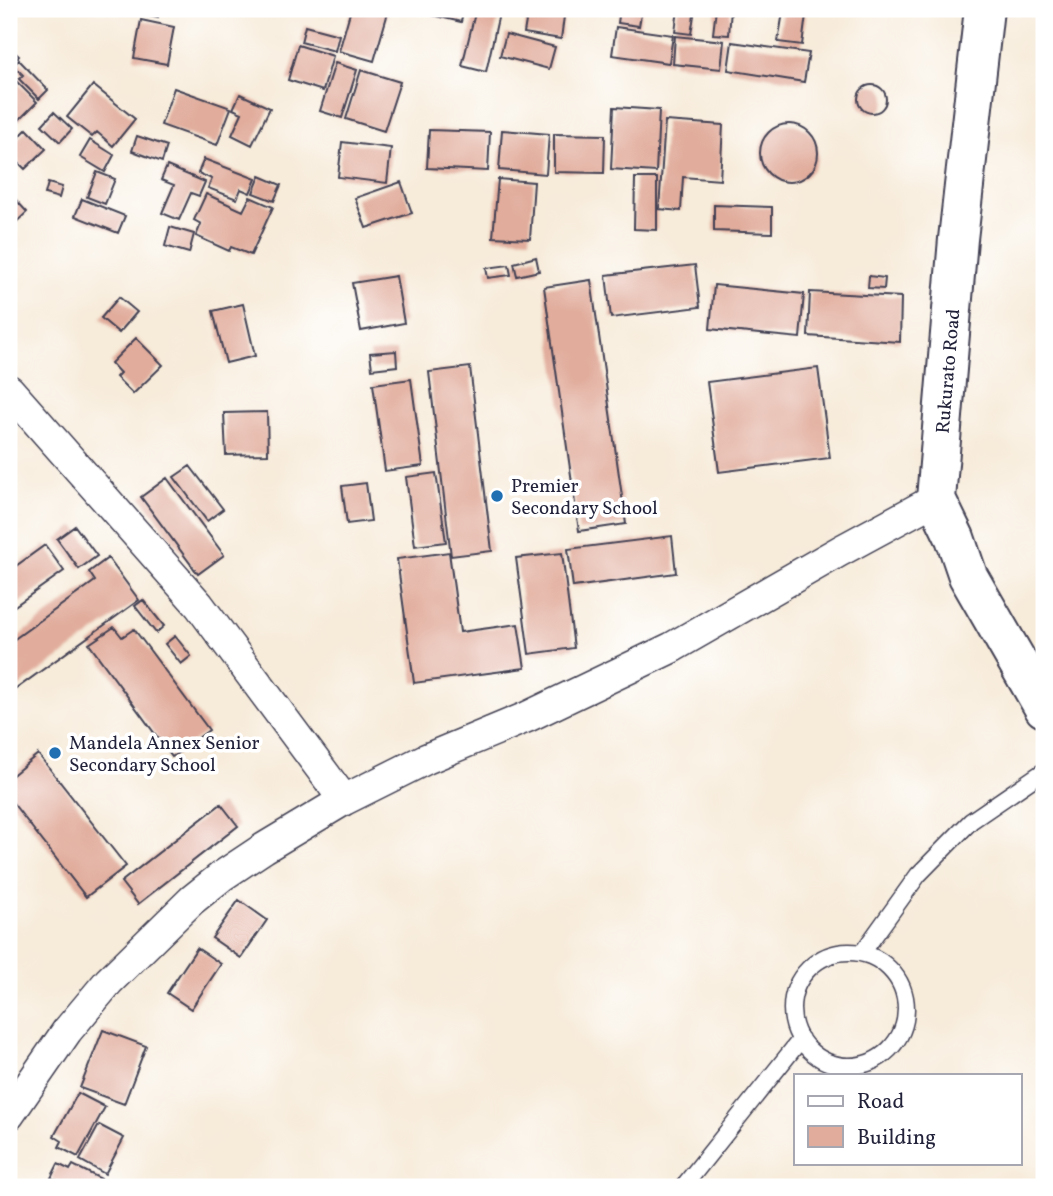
<svg xmlns="http://www.w3.org/2000/svg" width="1053" height="1196" font-family="Vollkorn,serif">
  <style>
    .building { fill: #e1ac9b }
    .lines { fill: none; stroke-linecap: round; stroke-linejoin: round }
    .service-casing { stroke: #424053; stroke-width: 19 }
    .minor-casing { stroke: #424053; stroke-width: 33 }
    .tertiary-casing { stroke: #424053; stroke-width: 42 }
    .service { stroke: #fff; stroke-width: 16 }
    .minor { stroke: #fff; stroke-width: 30 }
    .tertiary { stroke: #fff; stroke-width: 38 }
    .poi-dot { fill: #1f6fb2; stroke: #fff; stroke-width: 2.5 }
    .labels { text-anchor: middle; stroke-width: 7; stroke-linejoin: round; paint-order: stroke }
    .street-label { font-size: 19px; fill: #22223b; stroke: #fff }
    .poi-label { font-size: 19px; fill: #22223b; stroke: #fff; text-anchor: start }
  </style>
  <rect width="100%" height="100%" fill="#fff"/>
  <filter id="ink" filterUnits="userSpaceOnUse"><feTurbulence type="fractalNoise" baseFrequency=".0143" numOctaves="2"/><feDisplacementMap in="SourceGraphic" scale="14" xChannelSelector="R" yChannelSelector="G"/><feConvolveMatrix kernelMatrix="1 2 1 2 8 2 1 2 1" color-interpolation-filters="sRGB"/></filter>
  <filter id="wash" filterUnits="userSpaceOnUse"><feTurbulence type="fractalNoise" baseFrequency=".00686" numOctaves="4" result="noise"/><feDisplacementMap in="SourceGraphic" scale="28" xChannelSelector="R" yChannelSelector="G"/><feGaussianBlur stdDeviation="1.57" result="paint"/><feColorMatrix in="noise" values="0 0 0 0 0 0 0 0 0 0 0 0 0 0 0 0 0 1.4 0 .05"/><feComposite in="paint" operator="in"/></filter>
  <g filter="url(#wash)">
    <rect width="100%" height="100%" fill="#f7ebd9"/>
    <g id="blocks">
      <!-- building -->
      <path class="building" d="M126 9H160L158 17Z
        M351 9H389L374 61 339 51Z
        M434 9H464L461 22 432 15Z
        M476 9H500L486 72 462 66Z
        M528 9H565L561 39 524 33Z
        M620 9H642L639 26 618 23Z
        M678 9H695L691 34 675 32Z
        M716 9H731L729 35 713 34Z
        M783 12 806 15 802 45 778 42Z
        M141 20 174 27 167 64 134 58Z
        M305 26 339 35 335 51 301 42Z
        M616 27 673 35 669 63 612 55Z
        M506 34 555 47 549 69 500 56Z
        M675 36 724 41 721 69 673 64Z
        M732 42 809 53 804 82 728 70Z
        M298 45 333 56 323 91 288 80Z
        M9 47 19 56 9 67Z
        M19 60 48 90 39 99 19 79 23 75 13 65Z
        M335 63 357 70 342 118 320 111Z
        M361 70 400 82 384 131 346 119Z
        M11 76 37 102 9 130V78Z
        M93 85 135 119 113 146 97 132 92 137 67 117Z
        M858 99a14 14 0 1 1 28 0a14 14 0 1 1-28 0Z
        M174 88 231 108 217 145 161 125Z
        M240 94 270 108 252 145 232 135 242 113 233 109Z
        M614 107 659 110 656 172 611 169Z
        M54 112 72 129 60 142 42 125Z
        M665 121 723 125 720 180 683 177 681 211 659 209Z
        M760 153a29 29 0 1 1 58 0a29 29 0 1 1-58 0Z
        M27 129 46 149 25 169 9 153V147Z
        M429 130 490 132 488 171 427 168Z
        M502 130 549 134 546 174 499 170Z
        M554 134 605 135 604 173 554 172Z
        M137 136 167 146 162 162 132 151Z
        M90 140 114 155 105 172 80 157Z
        M342 142 391 148 387 183 338 177Z
        M204 159 256 179 250 193 241 189 237 199 208 188 212 179 198 173Z
        M167 166 205 182 199 196 191 193 179 220 162 213 174 185 161 180Z
        M97 172 115 179 105 204 87 197Z
        M260 176 281 185 274 201 253 193Z
        M635 178H657V230L634 229Z
        M498 179 534 182 530 239 493 237Z
        M401 182 412 213 366 228 355 198Z
        M48 183 62 187 59 198 45 194Z
        M206 194 243 211 250 197 273 207 251 255 231 247 229 251 196 236 201 224 194 220Z
        M15 199 27 212 9 229V205Z
        M82 199 125 216 118 233 75 216Z
        M714 205 772 207V233L714 231Z
        M170 227 194 234 189 253 165 246Z
        M536 257 539 271 517 276 514 263Z
        M509 265 511 275 488 278 486 268Z
        M695 265 700 307 611 318 606 275Z
        M396 276 404 323 361 331 352 283Z
        M869 276 885 278 884 289 868 288Z
        M591 280 626 524 579 531 544 287Z
        M714 285 804 294 800 338 710 329Z
        M810 292 901 297 900 342 808 336Z
        M119 297 137 312 119 333 101 318Z
        M243 304 255 356 226 363 213 311Z
        M136 338 163 365 133 394 116 377 120 373 111 363Z
        M396 351 397 366 372 369 370 353Z
        M470 367 492 551 451 556 429 372Z
        M818 368 830 458 719 472 707 382Z
        M411 379 423 466 385 471 373 384Z
        M267 412 268 454 226 455 224 413Z
        M190 466 223 509 207 521 174 477Z
        M436 473 446 542 415 546 406 477Z
        M167 478 224 555 198 574 141 497Z
        M366 483 371 521 347 524 342 486Z
        M75 526 97 556 79 569 57 539Z
        M672 536 676 573 573 587 568 549Z
        M45 545 64 571 9 610V571Z
        M449 552 460 632 518 624 525 668 414 683 397 559Z
        M562 553 574 648 529 654 516 558Z
        M108 558 139 600 9 694V643L95 581 89 572Z
        M143 600 164 626 156 633 135 606Z
        M114 627 122 637 134 629 209 730 172 757 89 644Z
        M175 636 191 656 181 664 165 644Z
        M38 754 126 866 86 897 9 798V778Z
        M221 804 238 826 138 904 121 882Z
        M239 900 267 920 241 958 212 938Z
        M197 948 221 964 191 1009 167 993Z
        M103 1030 146 1046 124 1104 80 1088Z
        M78 1093 105 1107 78 1157 59 1147 62 1141 54 1136Z
        M99 1125 124 1138 105 1174 80 1160Z
        M58 1164 70 1170 73 1165 105 1181 101 1187H70L51 1178Z"/>
    </g>
  </g>
  <g filter="url(#ink)">
    <use href="#blocks" fill-opacity="0" stroke="#424053" stroke-width="2"/>
    <g class="lines">
      <defs>
        <path id="service" d="M792 1009a57 57 0 1 1 114 0a57 57 0 1 1-114 0Z
          M862 953 918 875 971 821 1044 771
          M683 1187 801 1039"/>
        <path id="minor" d="M9 390 199 605 344 800
          M9 1115 67 1031 109 981 192 900 222 876 264 848 344 800 426 759 527 717 671 648 840 551 936 499"/>
        <path id="tertiary" d="M984 9 958 239 936 499 955 538 968 576 1044 708"/>
      </defs>
      <!-- service casing -->
      <use href="#service" class="service-casing"/>
      <!-- minor casing -->
      <use href="#minor" class="minor-casing"/>
      <!-- tertiary casing -->
      <use href="#tertiary" class="tertiary-casing"/>
      <!-- service -->
      <use href="#service" class="service"/>
      <!-- minor -->
      <use href="#minor" class="minor"/>
      <!-- tertiary -->
      <use href="#tertiary" class="tertiary"/>
    </g>
  </g>
  <!-- markers -->
  <g class="poi-dot">
    <circle cx="497" cy="496" r="7"/>
    <circle cx="55" cy="753" r="7"/>
  </g>
  <g class="labels">
    <!-- street labels -->
    <g class="street-label">
      <text transform="translate(947 371) rotate(-85)" y="7">Rukurato Road</text>
    </g>
    <!-- poi labels -->
    <g class="poi-label">
      <text x="511" y="492">Premier<tspan x="511" dy="22">Secondary School</tspan></text>
      <text x="69" y="749">Mandela Annex Senior<tspan x="69" dy="22">Secondary School</tspan></text>
    </g>
  </g>
  <!-- margin -->
  <rect width="1053" height="1196" fill="none" stroke="#fff" stroke-width="35"/>
  <!-- legend -->
  <rect x="794" y="1074" width="228" height="91" fill="#ffffff" stroke="#a7a7b1" stroke-width="2"/>
  <rect x="808" y="1096" width="35" height="10" fill="#ffffff" stroke="#a7a7b1" stroke-width="2"/>
  <text x="857" y="1108" font-size="21" fill="#22223b">Road</text>
  <rect x="808" y="1126" width="35" height="21" fill="#e1ac9b" stroke="#a7a7b1" stroke-width="2"/>
  <text x="857" y="1144" font-size="21" fill="#22223b">Building</text>
</svg>
